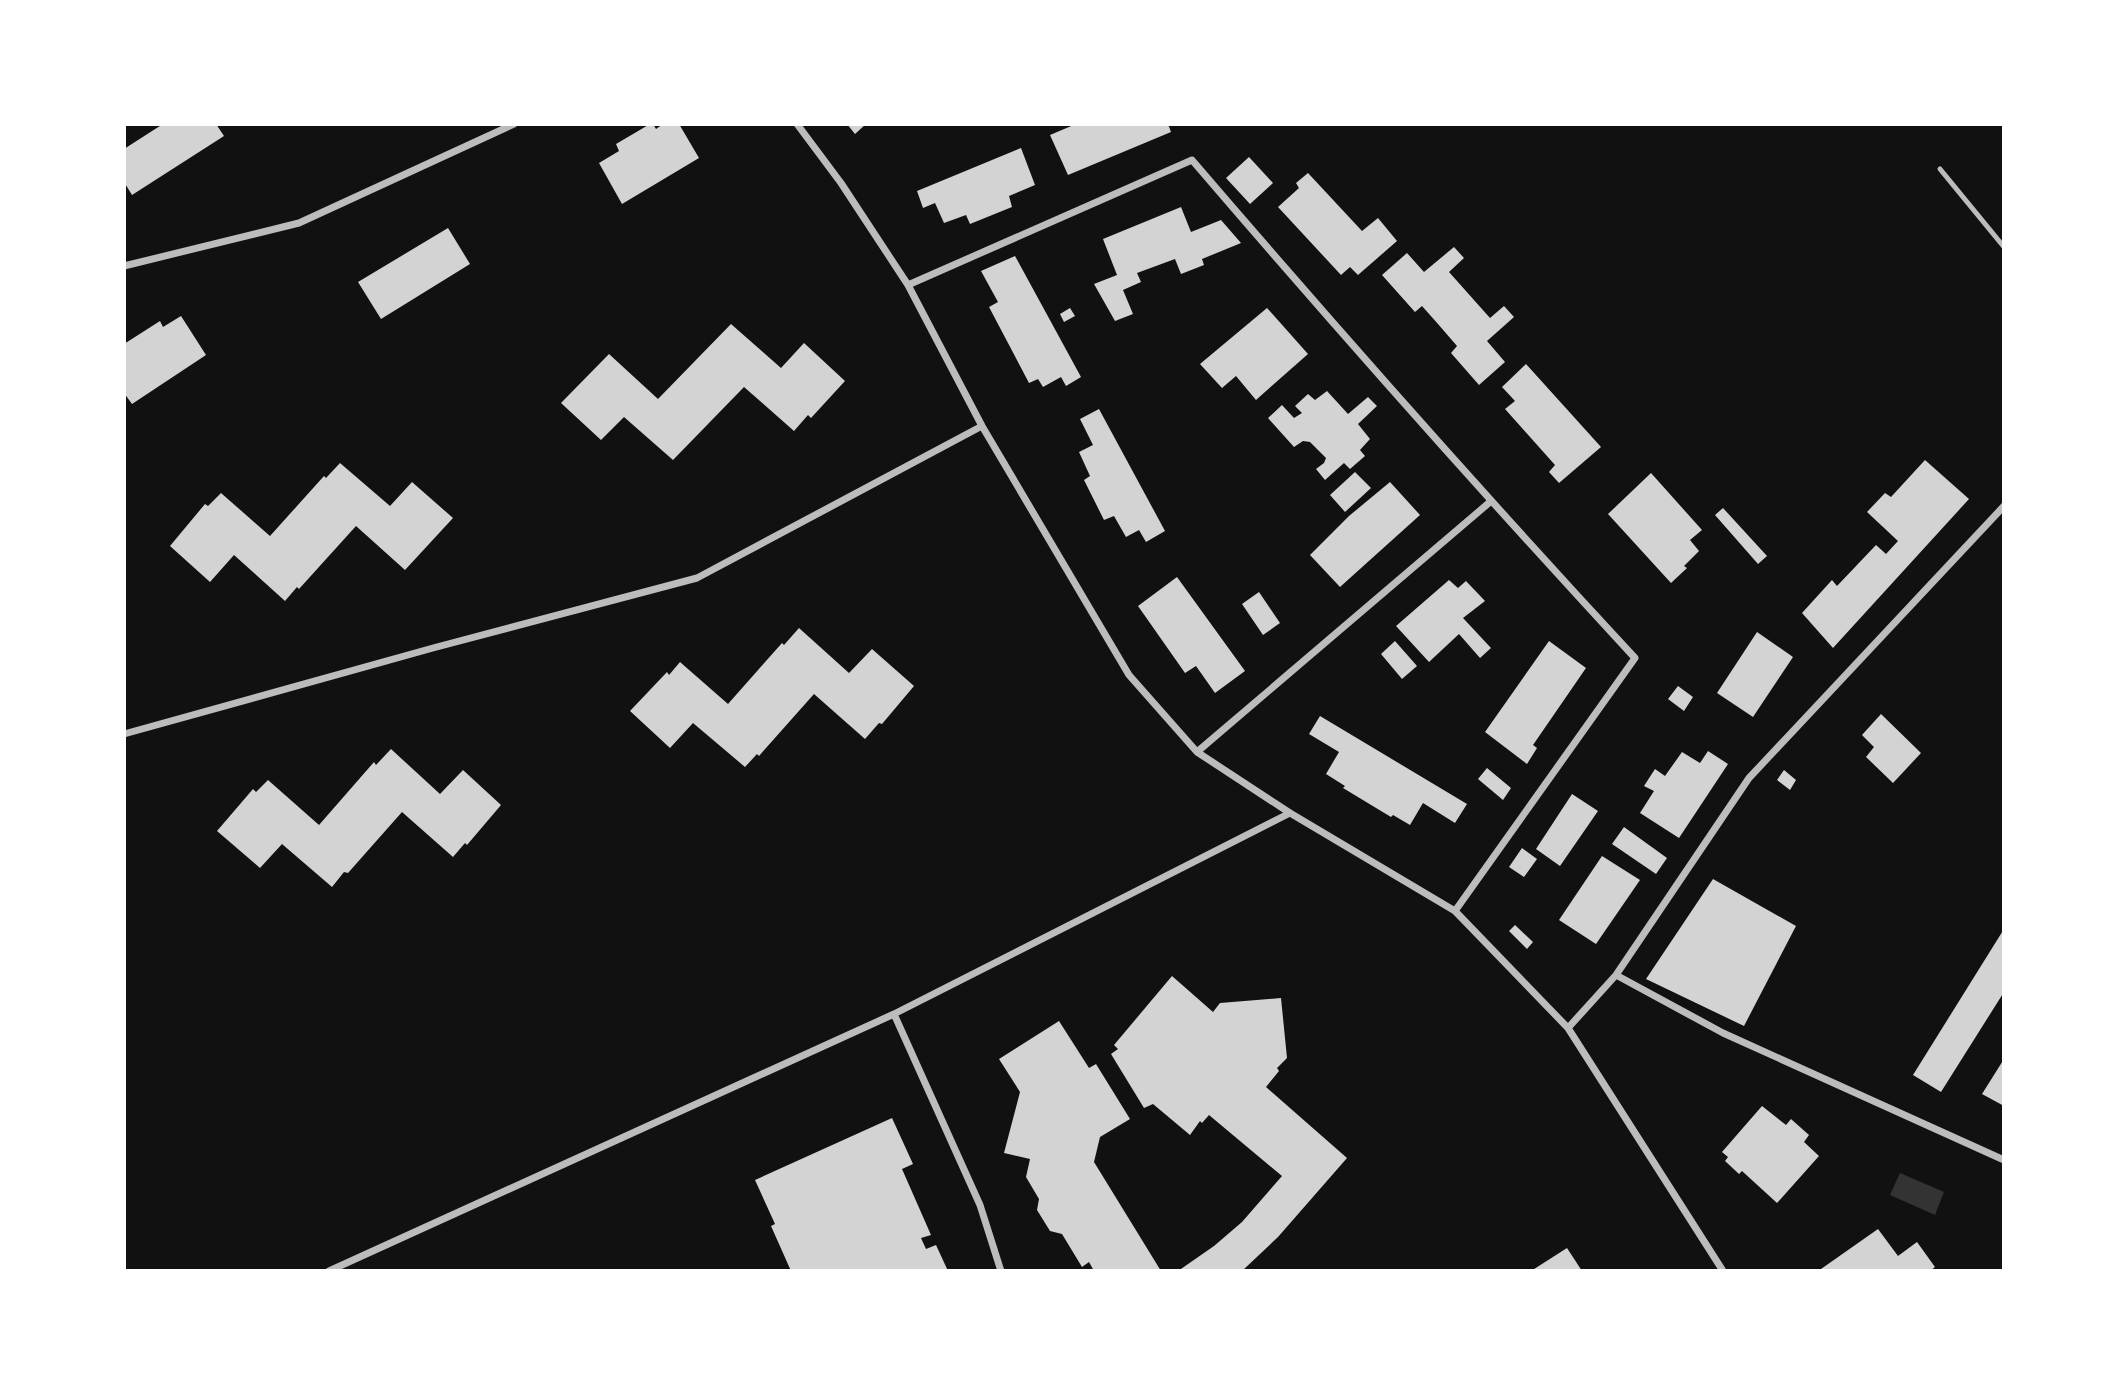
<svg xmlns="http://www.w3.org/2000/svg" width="2128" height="1395" font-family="Lora,serif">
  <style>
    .water { fill: #333 }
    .building { fill: #d3d3d3 }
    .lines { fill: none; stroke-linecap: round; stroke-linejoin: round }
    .service { stroke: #bcbcbc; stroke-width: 5 }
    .minor { stroke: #bcbcbc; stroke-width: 7 }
  </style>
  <rect width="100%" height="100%" fill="#111"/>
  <!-- water -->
  <path class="water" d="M1900 1173 1944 1192 1935 1215 1890 1195Z"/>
  <!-- building -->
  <path class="building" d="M163 124H216L224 136 132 195 124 182V149Z
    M650 124H653L656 129 663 124H679L699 158 622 204 599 163 619 151 616 144Z
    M847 124H866L855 134Z
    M1076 124H1168L1171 132 1068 175 1050 135Z
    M1021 148 1035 185 1009 196 1012 207 970 224 966 215 944 223 935 203 923 208 917 191Z
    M1249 157 1273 183 1250 204 1226 178Z
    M1308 173 1362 231 1378 218 1397 241 1358 275 1350 267 1341 275 1278 207 1299 188 1296 183Z
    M1181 207 1191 232 1221 220 1241 243 1202 259 1204 265 1181 274 1175 259 1137 273 1141 282 1123 290 1133 314 1115 321 1094 284 1117 275 1103 239Z
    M448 228 470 264 381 319 358 282Z
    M1454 247 1464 258 1449 272 1490 318 1504 306 1514 317 1487 341 1505 362 1479 385 1451 353 1457 346 1438 324 1422 306 1415 312 1382 275 1407 253 1424 272Z
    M1015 256 1081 377 1066 386 1061 377 1043 387 1038 379 1029 383 989 307 998 302 981 271Z
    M1070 308 1075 316 1064 322 1060 314Z
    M1267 308 1308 354 1256 400 1236 376 1222 388 1200 364Z
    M181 316 206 355 132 404 124 393V344L160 321 163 327Z
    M731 324 781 368 804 343 845 381 811 418 808 415 794 431 744 387 673 460 624 417 601 440 561 403 609 354 658 399Z
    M1526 364 1601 447 1559 483 1549 472 1555 465 1505 409 1515 401 1502 387Z
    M1327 391 1348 414 1368 397 1377 406 1358 424 1370 439 1360 450 1365 456 1350 469 1344 463 1325 480 1316 469 1324 463 1326 458 1310 442 1303 441 1294 447 1268 418 1282 405 1294 418 1302 413 1295 406 1308 394 1315 400Z
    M1099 409 1165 531 1146 542 1139 530 1126 537 1114 516 1104 520 1084 480 1090 476 1079 452 1093 445 1080 419Z
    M1925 460 1969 499 1833 648 1802 613 1832 580 1837 586 1876 545 1886 554 1898 541 1867 512 1885 493 1891 497Z
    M340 463 390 506 412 482 453 518 405 570 356 526 299 589 297 587 285 601 234 555 210 582 170 546 205 504 208 506 221 493 270 536 324 476 326 478Z
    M1355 472 1371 488 1345 512 1330 495Z
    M1651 473 1702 530 1690 540 1699 551 1684 566 1687 568 1671 583 1608 514Z
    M1390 482 1420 515 1340 587 1310 555 1349 516Z
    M1723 508 1767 556 1758 564 1715 515Z
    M1177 577 1245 671 1215 693 1196 666 1185 673 1138 606Z
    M1449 580 1458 588 1466 581 1485 601 1463 618 1491 648 1480 658 1459 634 1429 662 1396 626Z
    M1259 592 1280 623 1263 635 1242 604Z
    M799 628 849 673 872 649 914 686 882 724 879 723 865 739 814 694 759 756 757 754 745 767 693 723 670 748 630 711 667 672 669 675 680 662 728 704 782 643 784 645Z
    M1757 632 1793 657 1753 717 1717 693Z
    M1395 641 1417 666 1402 679 1381 654Z
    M1549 641 1586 668 1533 745 1537 748 1527 764 1485 732Z
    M1678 686 1693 697 1684 711 1668 699Z
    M1881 714 1921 753 1893 783 1866 757 1874 747 1862 735Z
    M1320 716 1467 804 1455 823 1423 803 1410 825 1393 815 1391 817 1343 788 1345 786 1326 774 1339 752 1309 734Z
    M391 749 440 794 463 770 501 805 467 845 465 843 453 857 402 812 348 873 344 872 332 887 282 844 260 868 217 831 253 789 256 792 268 780 319 825 374 762 376 765Z
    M1708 751 1728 764 1679 838 1640 813 1654 791 1644 786 1655 769 1665 776 1682 752 1700 763Z
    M1487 768 1511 788 1503 800 1478 779Z
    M1784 770 1796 780 1790 790 1777 780Z
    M1572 794 1598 811 1560 866 1536 849Z
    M1624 827 1667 858 1656 874 1612 844Z
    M1522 848 1537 859 1524 877 1509 867Z
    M1602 856 1640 880 1596 944 1559 920Z
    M1713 879 1796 926 1744 1026 1646 979Z
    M1515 925 1533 942 1527 949 1509 931Z
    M2004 929V992L1941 1092 1913 1075Z
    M1172 976 1213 1012 1220 1003 1281 998 1287 1058 1277 1068 1279 1071 1266 1087 1347 1158 1278 1237 1242 1271H1178L1214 1246 1242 1222 1282 1176 1209 1115 1202 1123 1200 1121 1190 1135 1153 1104 1144 1108 1111 1054 1118 1049 1114 1045Z
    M1059 1021 1089 1068 1096 1064 1130 1119 1100 1137 1094 1162 1161 1271H1094L1089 1262 1082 1267 1062 1234 1050 1231 1037 1210 1039 1199 1026 1177 1030 1159 1004 1153 1020 1092 999 1059Z
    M2004 1059V1106L1982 1094Z
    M1762 1106 1786 1125 1791 1119 1809 1135 1804 1142 1819 1156 1777 1203 1742 1171 1739 1174 1725 1161 1728 1157 1722 1152Z
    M892 1118 913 1164 902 1169 931 1235 921 1238 926 1249 936 1245 948 1271H791L771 1226 775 1224 755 1180Z
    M1878 1229 1898 1256 1917 1242 1935 1267 1930 1271H1823L1821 1269Z
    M1567 1248 1582 1271H1531Z"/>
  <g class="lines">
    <!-- service -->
    <path class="service" d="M1940 169 2004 247"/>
    <!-- minor -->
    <path class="minor" d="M797 124 841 183 908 285 982 426 1129 675 1197 752 1290 813 1455 911 1568 1028 1723 1271
      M124 266 299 223 514 124
      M908 285 1192 160C1337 329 1484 495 1635 658L1455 911
      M124 734 433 648 697 578 982 426
      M1197 752 1490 502
      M1616 975 1723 1033 2004 1160
      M894 1014 980 1205 1001 1271
      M1568 1028 1616 975 1749 778 2004 506
      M329 1271 894 1014 1290 813"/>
  </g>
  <!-- border -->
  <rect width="2128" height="1395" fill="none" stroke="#ffffff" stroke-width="252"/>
</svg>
